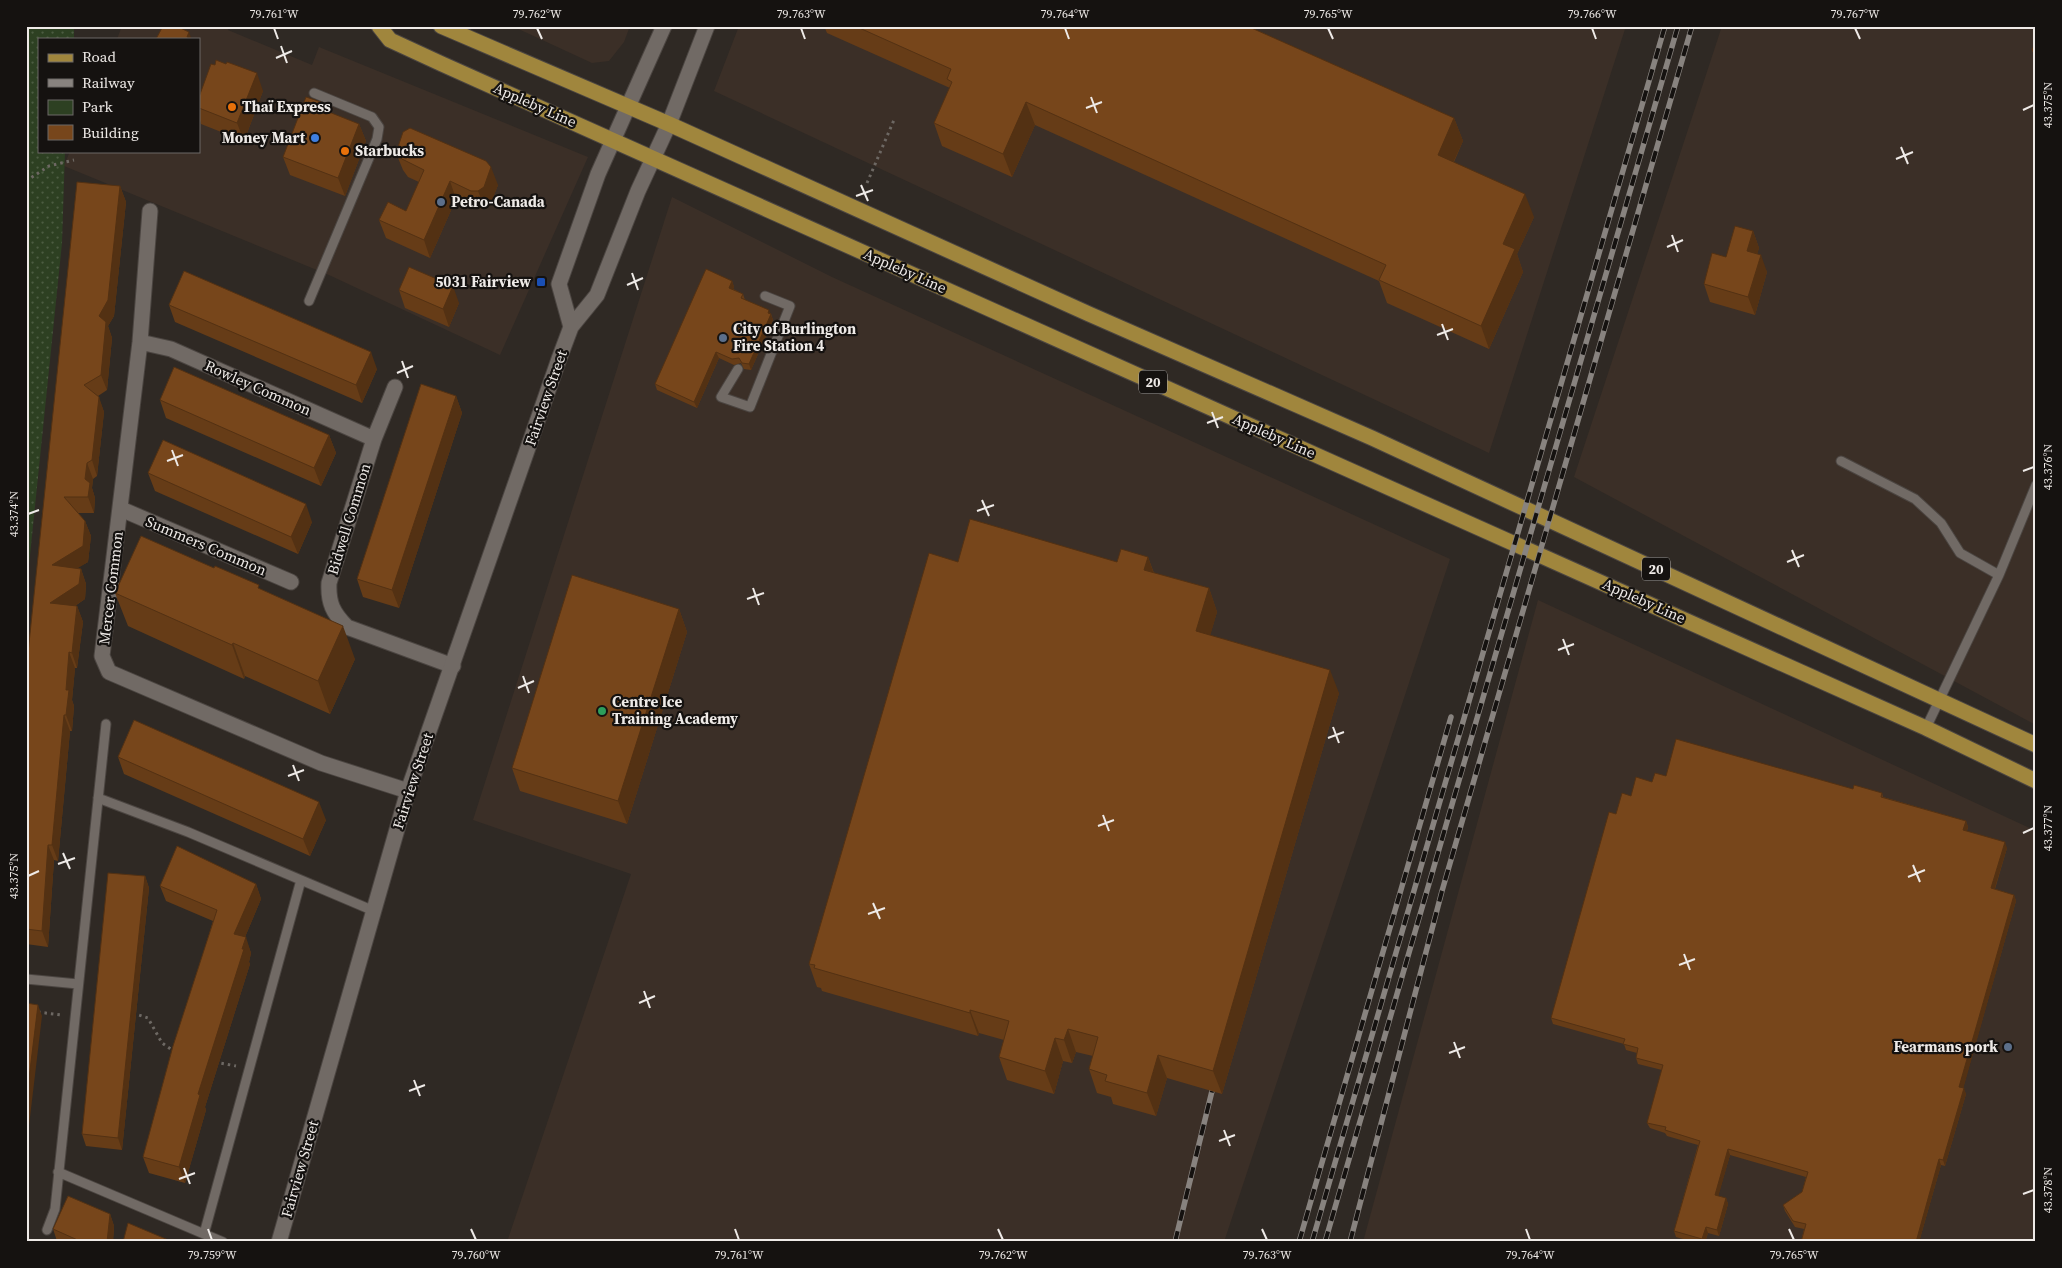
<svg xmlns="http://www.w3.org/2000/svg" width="2062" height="1268" font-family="'Source Serif 4',serif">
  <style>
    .built { fill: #3b2f27 }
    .green { fill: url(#green-dots) }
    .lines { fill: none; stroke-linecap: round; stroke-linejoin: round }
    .lane-casing { stroke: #4b4541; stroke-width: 11 }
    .street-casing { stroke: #4b4541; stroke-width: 17 }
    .secondary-casing { stroke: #4b4541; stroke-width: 17 }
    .primary-casing { stroke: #4b4541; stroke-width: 17 }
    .path { stroke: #6d6863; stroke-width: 3; stroke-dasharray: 2.5 4; stroke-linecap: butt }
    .lane { stroke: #716a65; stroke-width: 9 }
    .street { stroke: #716a65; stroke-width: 15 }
    .secondary { stroke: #716a65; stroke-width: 15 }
    .primary { stroke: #a0863d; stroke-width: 15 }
    .rail-casing { stroke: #88837f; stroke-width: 5.5 }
    .rail { stroke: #151210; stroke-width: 4; stroke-dasharray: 11; stroke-linecap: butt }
    .wall { fill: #663c17 }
    .shaded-wall { fill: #533113 }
    .building { fill: #77461b; stroke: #533113 }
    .ticks { fill: none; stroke: #eeeae7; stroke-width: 2 }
    .food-dot { fill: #e8710a; stroke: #151210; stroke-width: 2 }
    .shop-dot { fill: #3f7fe0; stroke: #151210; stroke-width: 2 }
    .service-dot { fill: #5c6f8a; stroke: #151210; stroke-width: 2 }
    .transit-dot { fill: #1a4fb4; stroke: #151210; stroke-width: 2 }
    .leisure-dot { fill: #2e9e5b; stroke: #151210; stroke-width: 2 }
    .labels { text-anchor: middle; stroke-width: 4.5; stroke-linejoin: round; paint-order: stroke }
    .shield { fill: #151210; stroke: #ada9a6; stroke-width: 1 }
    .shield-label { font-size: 14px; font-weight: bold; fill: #eeeae7 }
    .street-label { font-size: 15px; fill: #eeeae7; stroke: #151210 }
    .poi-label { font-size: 15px; font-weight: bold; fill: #eeeae7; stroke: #151210; text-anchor: start }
    .neatline { fill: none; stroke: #eeeae7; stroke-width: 2 }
    .ticks-label { font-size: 12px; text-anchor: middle; fill: #eeeae7 }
  </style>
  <defs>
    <pattern id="green-dots" width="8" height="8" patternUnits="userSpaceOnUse" patternTransform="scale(1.25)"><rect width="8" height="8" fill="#2d4022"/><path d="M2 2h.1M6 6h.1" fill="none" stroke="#4c5c42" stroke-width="1.8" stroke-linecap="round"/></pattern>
  </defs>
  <rect width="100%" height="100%" fill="#2f2924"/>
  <!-- built -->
  <path class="built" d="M122 26H230L228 30 312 65 319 47 588 157 500 355 329 275 64 166 70 151H199V39H117Z
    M512 26H630L624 42 609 61 592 63Z
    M739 26H1626L1489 453 714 91Z
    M1722 26H2036V725L1574 477Z
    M672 197 832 277 1450 559 1224 1242H507L631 874 473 820Z
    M1538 600 2036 831V1242H1363Z"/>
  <!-- green -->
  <path class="green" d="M26 26H74V39H39V151H65L62 243 26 594Z"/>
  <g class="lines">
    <defs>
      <path id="lane" d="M309 301 377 139 379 127 372 117 314 93
        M738 369 721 397 750 407 790 306 765 296
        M1841 461 1915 499 1941 523 1960 553 1999 575
        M1926 728 1999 575 2036 485
        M98 798 188 832 374 911
        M26 979 78 984
        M58 1172 223 1242
        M47 1230 55 1209 106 724
        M204 1234 301 880"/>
      <path id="street" d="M150 211 140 342 102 656 109 672 321 763 408 791
        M140 342 171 349 374 439
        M395 387 374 439 329 583C328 603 333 613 347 627L453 666
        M121 509 291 582"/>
      <path id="secondary" d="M571 327 559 284 598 174 664 26
        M279 1242 408 791 559 359 571 327 597 295 638 191 669 124 707 26"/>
      <path id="primary" d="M379 26 390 40 442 64 1926 728 2036 781
        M441 26 669 124 1089 314 1372 438 2036 745"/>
    </defs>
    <!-- lane casing -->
    <use href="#lane" class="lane-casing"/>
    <!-- street casing -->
    <use href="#street" class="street-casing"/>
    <!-- secondary casing -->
    <use href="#secondary" class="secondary-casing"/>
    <!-- primary casing -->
    <use href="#primary" class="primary-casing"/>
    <!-- path -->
    <path class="path" d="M26 181 49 166 74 160
      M867 183 894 120
      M38 1012 61 1015
      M133 1013 148 1018 162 1043 175 1052
      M215 1062 236 1066"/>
    <!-- lane -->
    <use href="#lane" class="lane"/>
    <!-- street -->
    <use href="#street" class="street"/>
    <!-- secondary -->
    <use href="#secondary" class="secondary"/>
    <!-- primary -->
    <use href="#primary" class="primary"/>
    <defs>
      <path id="rail" d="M1175 1242 1212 1091
        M1299 1242 1451 717
        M1312 1242 1665 26
        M1325 1242 1678 26
        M1350 1242 1442 891 1692 26"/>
    </defs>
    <!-- rail casing -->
    <use href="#rail" class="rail-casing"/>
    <!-- rail -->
    <use href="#rail" class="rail"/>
  </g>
  <!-- wall -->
  <path class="wall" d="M824 26H1247L1454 118 1463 141 1454 162 1534 217 1517 254 1523 272 1489 349 1387 303 1379 281 1035 125 1012 177 942 146 934 123 950 88 827 33Z
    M2036 41V61L2032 50Z
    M226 64 263 91 244 141 201 124 199 117V97L215 65Z
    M323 110 359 124 366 141 345 196 290 175 283 157Z
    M396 153 498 185 490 205 485 209 478 208 456 199 430 258 386 238 379 220 406 211 419 182 408 177 403 170Z
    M120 186 126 202 114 316 108 326 112 338 107 390 98 396 104 412 97 476 93 479 92 488 95 498 94 513H78L85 521 91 536 88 562 77 568 81 569 86 584 85 599 75 606H77L83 622 77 668H75L72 700 74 706 72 731H70L58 861 54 860 48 947 26 944V672Z
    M1753 231 1759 248 1757 254 1767 272 1755 315 1710 302 1704 284 1726 257Z
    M732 281 734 287 733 289 743 294 745 300 771 314 773 320 751 370 744 369 741 363 734 365 719 358 697 408 657 390 655 384Z
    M399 290 459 303 449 327 405 308Z
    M169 305 377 369 362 403 175 322Z
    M456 396 462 413 399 608 363 597 357 579Z
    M160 400 329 435 336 453 321 486 166 418Z
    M148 473 312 522 298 554 155 491Z
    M1148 557 1154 573 1209 588 1217 612 1210 635 1339 693 1222 1094 1167 1078 1156 1116 1113 1104 1111 1097 1097 1093 1089 1069 1093 1056 1076 1052 1072 1063 1063 1061 1054 1094 1007 1080 999 1057 1004 1040 979 1033 978 1036 822 991 821 988 817 987 809 964 958 562H1117Z
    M261 589 355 659 330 714 245 676 244 679 128 626 115 593Z
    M679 609 687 632 627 824 520 791 512 768Z
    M118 757 326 820 310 856 124 774Z
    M1666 776 1853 789 1882 793 1883 797 1966 821 1968 827 1967 831 2007 848 1995 889 2014 895 2016 901 1963 1088 1966 1094 1945 1166 1941 1165 1919 1242H1801L1804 1229 1795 1227 1785 1211 1783 1205 1802 1192 1806 1177 1730 1155 1718 1196 1726 1198 1728 1204 1719 1236 1708 1233 1705 1242H1694L1676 1237 1674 1231 1698 1145 1667 1136 1665 1133 1650 1128 1647 1123 1662 1070 1638 1064 1636 1058 1637 1053 1626 1050 1624 1044 1553 1024 1551 1018 1616 814 1631 796 1652 782Z
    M145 876 149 888 122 1150 86 1146 82 1134Z
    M256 884 261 899 245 937 251 953 249 962 250 964 205 1107 206 1110 185 1183 149 1173 143 1157 213 921 166 901 160 886Z
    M110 1214 114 1226 113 1242H60L57 1241 53 1229Z"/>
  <!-- shaded-wall -->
  <path class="shaded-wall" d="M189 32 191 38V39H187V37Z
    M257 73 263 91 244 141 237 123Z
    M321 102 327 120 319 108Z
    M1026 102 1035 125 1012 177 1003 154Z
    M1454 118 1463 141 1446 178 1438 155Z
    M359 124 366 141 345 196 338 178Z
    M491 167 498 185 490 205 485 209 478 191Z
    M450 181 456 199 430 258 424 240Z
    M120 186 126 202 114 316 108 326 112 338 107 390 101 375 99 316Z
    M1525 194 1534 217 1517 254 1523 272 1489 349 1481 326 1503 244Z
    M1753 231 1759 248 1753 268 1747 251Z
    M1761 255 1767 272 1755 315 1748 297Z
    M732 281 734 287 731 294 729 288Z
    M453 286 459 303 449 327 443 309Z
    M769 310 773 320 751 370 749 364Z
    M371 352 377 369 362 403 356 385Z
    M716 352 719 358 697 408 694 402Z
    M456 396 462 413 399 608 392 590Z
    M99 397 104 412 97 476 92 460Z
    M329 435 336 453 321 486 314 468Z
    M87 463 93 479 92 488 95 498 94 513 88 497 85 479Z
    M306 504 312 522 298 554 291 537Z
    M85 521 91 536 88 562 58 580 52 565Z
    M1148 557 1156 580 1144 570Z
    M81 569 86 584 85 599 55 619 50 603Z
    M1209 588 1217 612 1205 654 1196 631Z
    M77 606 83 622 77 668 72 653Z
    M679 609 687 632 627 824 618 801Z
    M343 626 355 659 330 714 318 681Z
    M233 643 245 676 244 679 232 645Z
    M69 652 75 668 72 700 74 706 72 731 66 715V690Z
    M1330 670 1339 693 1222 1094 1213 1071Z
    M64 715 70 731 58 861 52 845Z
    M319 802 326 820 310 856 303 839Z
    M1966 821 1968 827 1965 836 1963 830Z
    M2005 842 2007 848 1993 894 1991 888Z
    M48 845 54 860 48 947 42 931Z
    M145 876 149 888 122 1150 118 1138Z
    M256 884 261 899 240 949 234 934Z
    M2014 895 2016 901 1962 1093 1959 1087Z
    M246 937 251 953 249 962 250 964 205 1107 206 1110 185 1183 179 1167 198 1094Z
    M38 1005 42 1016 26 1151V1103Z
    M970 1010 979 1033 978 1036 970 1013Z
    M1068 1029 1076 1052 1072 1063 1064 1040Z
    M1055 1038 1063 1061 1054 1094 1045 1071Z
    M1158 1055 1167 1078 1156 1116 1147 1093Z
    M1964 1088 1966 1094 1945 1166 1943 1160Z
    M1728 1149 1730 1155 1717 1201 1715 1195Z
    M1939 1159 1941 1165 1919 1242H1916Z
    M1726 1198 1728 1204 1719 1236 1717 1230Z
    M110 1214 114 1226 113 1242H107Z
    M1706 1227 1708 1233 1705 1242H1704L1702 1239Z"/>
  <!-- building -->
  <path class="building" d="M163 26H176L189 32 187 37 190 38V39H156Z
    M855 26H1247L1454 118 1438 155 1525 194 1503 244 1515 249 1481 326 1379 280 1386 265 1026 102 1003 154 934 123 952 82 947 79 951 69Z
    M2036 41V52L2032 50Z
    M216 60 226 64 227 62 257 73 237 123 199 108V97L211 64 215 65Z
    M306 97 321 102 319 108 359 124 338 178 283 157Z
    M410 128 486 161 491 167 484 187 478 191H471L450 181 424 240 379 220 388 202 406 211 424 170 402 159 396 153 403 132Z
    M77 182 120 186 108 300 99 316 106 322 101 375 84 385 99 397 92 460 87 463 85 479 90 483 88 497H64L85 521 83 546 52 565 81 569 79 584 50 603 77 606 72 653 69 652 66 690H69L66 715H64L52 845H48L42 931 26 929V672Z
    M1735 226 1753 231 1747 251 1761 255 1748 297 1704 284 1712 253 1726 257Z
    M409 267 453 286 443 309 399 290Z
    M706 269 732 281 729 288 743 294 741 298 769 310 768 313 771 314 749 364 742 363 739 358 732 359 716 352 694 402 655 384Z
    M184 271 371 352 356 385 169 305Z
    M174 367 329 435 314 468 160 400Z
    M421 384 456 396 392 590 357 579Z
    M163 440 306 504 291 537 148 473Z
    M970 519 1117 562 1121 549 1148 557 1144 570 1209 588 1196 631 1330 670 1213 1071 1158 1055 1147 1093 1105 1081 1107 1075 1089 1069 1098 1037 1068 1029 1064 1040 1055 1038 1045 1071 999 1057 1009 1021 970 1010V1013L814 968 815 965 809 964 929 553 958 562Z
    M141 536 214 568 215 566 259 585 258 588 343 626 318 681 233 643 232 645 115 593Z
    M572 575 679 609 618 801 512 768Z
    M134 720 319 802 303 839 118 757Z
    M1676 739 1853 789 1854 785 1882 793 1881 797 1966 821 1963 830 2005 842 1991 888 2014 895 1959 1087 1964 1088 1943 1160 1939 1159 1916 1242H1801L1806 1224 1793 1221 1783 1205 1802 1192 1808 1172 1728 1149 1715 1195 1726 1198 1717 1230 1706 1227 1702 1239 1674 1231 1700 1141 1665 1130 1666 1127 1647 1123 1663 1065 1636 1058 1638 1048 1623 1044 1625 1039 1551 1018 1609 812 1616 814 1622 793 1631 796 1636 777 1652 782 1655 773 1666 776Z
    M177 846 256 884 234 934 246 937 242 949H244L198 1094 200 1095 179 1167 143 1157 173 1046 217 910 160 886Z
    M108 873 145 876 118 1138 82 1134Z
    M26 1003 38 1005 26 1103Z
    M68 1196 110 1214 107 1242H82L53 1229Z
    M128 1223 173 1242H123Z"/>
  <!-- ticks -->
  <path class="ticks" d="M274 28 278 39M537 28 542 39M801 28 805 39M1065 28 1069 39M1328 28 1333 39M1592 28 1596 39M1855 28 1860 39M281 46 287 63M276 58 292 51M1091 97 1097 113M1086 108 1102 102M2023 110 2034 105M1901 147 1908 164M1896 159 1913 152M861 185 868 201M856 196 873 190M1672 235 1678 252M1667 247 1683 240M632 273 638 290M627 285 643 278M1442 324 1448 340M1437 335 1453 329M402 361 408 378M397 373 413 366M1212 412 1218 428M1207 423 1223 417M172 450 178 466M167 461 183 455M2023 471 2034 467M982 500 989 516M977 511 994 505M28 514 39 510M1792 550 1799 567M1787 562 1804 555M753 588 759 605M747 599 764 593M1563 639 1569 655M1558 650 1574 644M523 676 529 693M518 688 534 681M1333 727 1339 743M1328 738 1344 732M293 765 299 781M288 776 304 770M1103 815 1109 831M1098 826 1114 820M2023 833 2034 828M63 853 70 869M58 864 75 858M1913 865 1920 882M28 876 39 871M1908 877 1925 870M873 903 880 919M868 914 885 908M1684 954 1690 970M1679 965 1695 959M644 991 650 1008M639 1003 655 996M1454 1042 1460 1058M1449 1053 1465 1047M414 1080 420 1096M409 1091 425 1085M1224 1130 1230 1146M1219 1141 1235 1135M184 1168 190 1184M179 1179 195 1173M2023 1194 2034 1190M208 1229 212 1240M471 1229 476 1240M735 1229 739 1240M998 1229 1003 1240M1262 1229 1267 1240M1526 1229 1530 1240M1789 1229 1794 1240"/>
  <!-- markers -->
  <g class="food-dot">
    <circle cx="232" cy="107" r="5"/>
    <circle cx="345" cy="151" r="5"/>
  </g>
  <circle class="shop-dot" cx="315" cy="138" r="5"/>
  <g class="service-dot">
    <circle cx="441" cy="202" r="5"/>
    <circle cx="723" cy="338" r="5"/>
    <circle cx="2008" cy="1047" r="5"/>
  </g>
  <rect class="transit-dot" x="536" y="277" width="10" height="10" rx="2.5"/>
  <circle class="leisure-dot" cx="602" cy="711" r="5"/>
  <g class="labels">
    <!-- shield labels -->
    <g class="shield">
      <rect x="1139" y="370.5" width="28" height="23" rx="4"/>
      <rect x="1642" y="557.5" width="28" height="23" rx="4"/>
    </g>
    <g class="shield-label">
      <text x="1153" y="387">20</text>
      <text x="1656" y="574">20</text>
    </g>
    <!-- street labels -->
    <g class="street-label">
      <text transform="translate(535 105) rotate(24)" y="5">Appleby Line</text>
      <text transform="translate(905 271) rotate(24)" y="5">Appleby Line</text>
      <text transform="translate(258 388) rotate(24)" y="5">Rowley Common</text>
      <text transform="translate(546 398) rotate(-71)" y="5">Fairview Street</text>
      <text transform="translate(1274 436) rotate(24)" y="5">Appleby Line</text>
      <text transform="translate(349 519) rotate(-73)" y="5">Bidwell Common</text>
      <text transform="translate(206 546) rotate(23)" y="5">Summers Common</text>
      <text transform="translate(111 588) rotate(-83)" y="5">Mercer Common</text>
      <text transform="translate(1644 601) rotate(24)" y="5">Appleby Line</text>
      <text transform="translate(413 781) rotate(-72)" y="5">Fairview Street</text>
      <text transform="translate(300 1169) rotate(-74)" y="5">Fairview Street</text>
    </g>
    <!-- poi labels -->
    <g class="poi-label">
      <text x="242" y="112">Thaï Express</text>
      <text x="305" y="143" text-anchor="end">Money Mart</text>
      <text x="355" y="156">Starbucks</text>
      <text x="451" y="207">Petro-Canada</text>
      <text x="531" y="287" text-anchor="end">5031 Fairview</text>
      <text x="733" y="334">City of Burlington<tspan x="733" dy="17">Fire Station 4</tspan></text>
      <text x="612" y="707">Centre Ice<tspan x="612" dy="17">Training Academy</tspan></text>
      <text x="1998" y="1052" text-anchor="end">Fearmans pork</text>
    </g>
  </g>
  <!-- border -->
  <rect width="2062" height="1268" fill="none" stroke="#151210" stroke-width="55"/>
  <!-- legend -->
  <rect x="38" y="38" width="162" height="115" fill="#151210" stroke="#6c6866"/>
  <rect x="48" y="54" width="25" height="8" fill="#a0863d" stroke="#6c6866"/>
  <text x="82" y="62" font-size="15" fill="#eeeae7">Road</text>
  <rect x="48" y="79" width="25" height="8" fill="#88837f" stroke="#6c6866"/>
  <text x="82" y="88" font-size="15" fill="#eeeae7">Railway</text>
  <rect x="48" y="100" width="25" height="15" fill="#2d4022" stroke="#6c6866"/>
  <text x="82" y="112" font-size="15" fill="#eeeae7">Park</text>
  <rect x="48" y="125" width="25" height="15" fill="#77461b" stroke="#6c6866"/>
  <text x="82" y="138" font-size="15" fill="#eeeae7">Building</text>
  <rect x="28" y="28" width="2006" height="1212" class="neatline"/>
  <g class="ticks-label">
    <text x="274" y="18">79.761°W</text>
    <text x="537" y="18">79.762°W</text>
    <text x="801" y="18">79.763°W</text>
    <text x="1065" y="18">79.764°W</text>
    <text x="1328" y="18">79.765°W</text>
    <text x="1592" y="18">79.766°W</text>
    <text x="1855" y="18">79.767°W</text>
    <text transform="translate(2048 105) rotate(-90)" y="4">43.375°N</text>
    <text transform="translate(2048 467) rotate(-90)" y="4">43.376°N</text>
    <text transform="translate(14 514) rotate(-90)" y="4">43.374°N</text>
    <text transform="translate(2048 828) rotate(-90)" y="4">43.377°N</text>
    <text transform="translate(14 876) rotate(-90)" y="4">43.375°N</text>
    <text transform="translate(2048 1190) rotate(-90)" y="4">43.378°N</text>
    <text x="212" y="1259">79.759°W</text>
    <text x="476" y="1259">79.760°W</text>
    <text x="739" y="1259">79.761°W</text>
    <text x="1003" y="1259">79.762°W</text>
    <text x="1267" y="1259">79.763°W</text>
    <text x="1530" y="1259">79.764°W</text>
    <text x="1794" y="1259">79.765°W</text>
  </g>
</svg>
